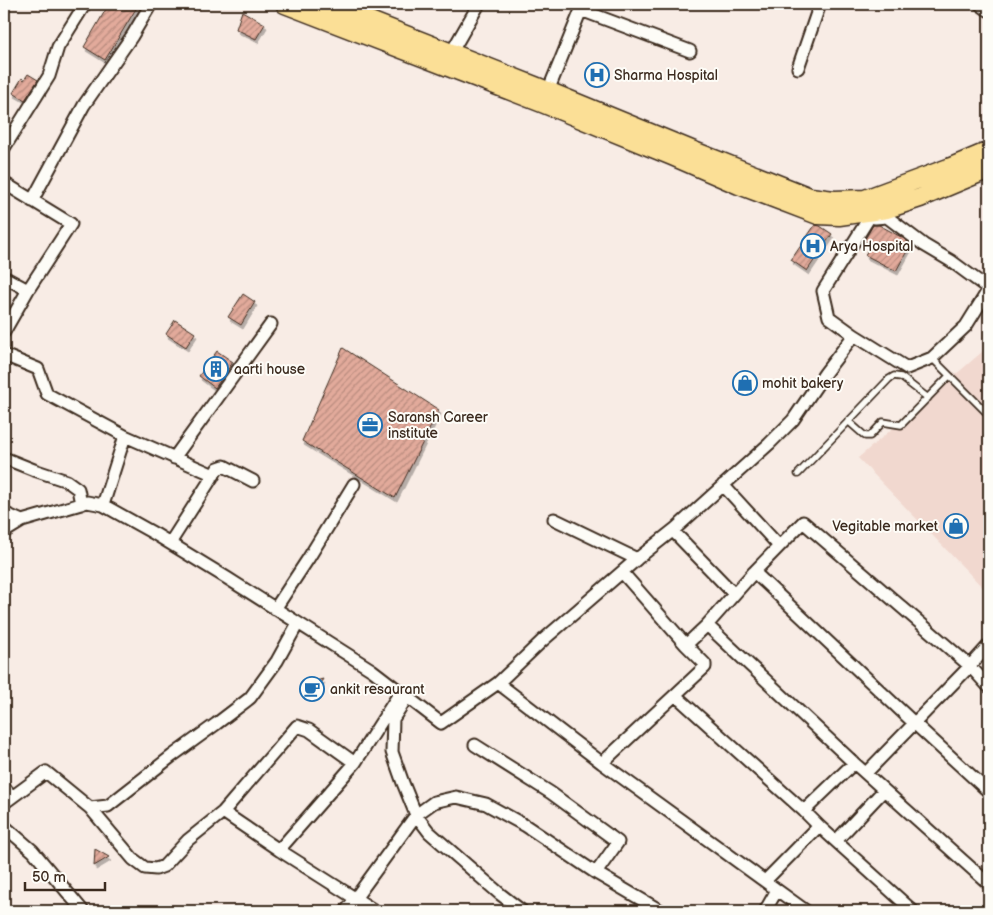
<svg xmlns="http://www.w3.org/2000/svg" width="993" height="915" font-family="'Balsamiq Sans',sans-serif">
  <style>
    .built { fill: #f1d8cf }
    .building { fill: url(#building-hatch); stroke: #3b2a1e; filter: url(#shadow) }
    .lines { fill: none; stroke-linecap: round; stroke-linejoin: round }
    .service-casing { stroke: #3b2a1e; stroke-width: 9 }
    .minor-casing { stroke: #3b2a1e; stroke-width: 15 }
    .tertiary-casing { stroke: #3b2a1e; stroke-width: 18 }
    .primary-casing { stroke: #3b2a1e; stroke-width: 21 }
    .service { stroke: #fdfcf7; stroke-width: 5.5 }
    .minor { stroke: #fdfcf7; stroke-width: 11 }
    .tertiary { stroke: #fdfcf7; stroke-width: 14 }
    .primary { stroke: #fbdf96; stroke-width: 18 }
    .labels { text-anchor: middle; stroke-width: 4; stroke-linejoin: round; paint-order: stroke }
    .poi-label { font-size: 14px; fill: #3b2a1e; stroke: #fdfcf7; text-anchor: start }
  </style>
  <defs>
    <pattern id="building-hatch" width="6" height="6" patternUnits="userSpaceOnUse" patternTransform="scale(1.25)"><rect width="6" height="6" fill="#e2aa9b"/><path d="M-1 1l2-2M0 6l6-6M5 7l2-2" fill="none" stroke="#b88b7e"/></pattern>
    <filter id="shadow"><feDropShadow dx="2" dy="4" stdDeviation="0" flood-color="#0004"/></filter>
  </defs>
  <rect width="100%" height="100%" fill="#f8ece5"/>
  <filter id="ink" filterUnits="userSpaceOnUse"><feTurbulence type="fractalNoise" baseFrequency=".02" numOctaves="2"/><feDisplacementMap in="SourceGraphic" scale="10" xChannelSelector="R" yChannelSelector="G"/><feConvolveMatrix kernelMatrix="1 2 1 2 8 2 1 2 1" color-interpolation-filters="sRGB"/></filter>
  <g filter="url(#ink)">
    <!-- built -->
    <path class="built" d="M989 346V594L858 458Z"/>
    <!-- building -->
    <path class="building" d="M109 4H131L137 7 105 60 84 47Z
      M242 11 265 24 256 39 236 29Z
      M595 63 607 68 601 82 589 77Z
      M28 74 38 80 25 100 13 93 22 78 24 80Z
      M815 225 820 226 832 234 807 271 791 260Z
      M873 225H879L903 238 911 244 896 271 865 255 871 244 864 241Z
      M243 294 255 302 241 325 228 317Z
      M175 320 195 333 186 347 166 334Z
      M343 348 439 410 395 498 302 441Z
      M217 351 233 362 215 388 199 376Z
      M323 679 313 695 305 684Z
      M95 849 109 857 94 866Z"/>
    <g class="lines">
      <defs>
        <path id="service" d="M932 358 989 415
          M848 421 865 436H870L883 422 901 425 949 376
          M798 474 889 379 894 376 901 377 928 398"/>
        <path id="minor" d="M581 10 690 51
          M451 53 479 4
          M798 68 820 4
          M548 91 583 5
          M4 148 49 76 58 47 85 4
          M4 183 71 224 28 290
          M32 201 84 105 132 36 151 4
          M867 206 869 218 823 291 829 317 854 335 907 368 932 358 966 326 989 289
          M875 218 887 217 924 245 951 261 989 289
          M4 277 28 290 4 332
          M4 355 38 369 47 394 125 436 103 505
          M125 436 214 475
          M4 458 34 470 67 481 78 489 81 504
          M174 458 271 324
          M723 485 779 546
          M4 513 22 521
          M554 519 637 559
          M673 531 734 594
          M4 532 22 521 81 504 87 502 103 505 155 534 227 578 372 670 441 723 498 683 602 763 806 911
          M170 543 218 468 224 466 253 481
          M622 572 686 645
          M754 572 914 723 989 792
          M275 609 308 559 354 484
          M707 625 854 763 989 884
          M498 683 542 641 637 559 676 528 769 444 793 420 825 373 854 335
          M675 695 705 667V664L686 645 707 625 754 572 803 522 970 666 989 687
          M407 697 393 719 392 752 403 783 416 815 429 832 500 894 522 911
          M475 745 551 793 618 842 596 873 661 911
          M602 763 675 695 804 811
          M866 773 970 666 989 645
          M4 787 12 797
          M4 803 46 772 90 808 108 806 172 756 216 724 250 698 277 661 298 623
          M90 808 133 859 145 868 156 869 164 866 188 840 223 812 297 726 309 730 355 763
          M223 812 279 850 375 911
          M4 826 33 851 83 911
          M819 826 913 911
          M836 841 884 790
          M279 850 355 763 401 691
          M765 881 819 826 804 811 854 763
          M346 911 416 815 434 802 456 797 486 804 526 826 596 873
          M765 911 777 890"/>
        <path id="tertiary" d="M982 4 989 9"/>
        <path id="primary" d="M285 4 542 103 672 156 739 185 818 215 839 216 887 209 920 198 989 169
          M327 4 548 91 694 151 810 197 834 200 865 199 951 167 989 151"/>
      </defs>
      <!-- service casing -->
      <use href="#service" class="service-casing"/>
      <!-- minor casing -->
      <use href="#minor" class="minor-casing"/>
      <!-- tertiary casing -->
      <use href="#tertiary" class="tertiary-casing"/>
      <!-- primary casing -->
      <use href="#primary" class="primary-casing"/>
      <!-- service -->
      <use href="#service" class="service"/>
      <!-- minor -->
      <use href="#minor" class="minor"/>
      <!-- tertiary -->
      <use href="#tertiary" class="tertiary"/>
      <!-- primary -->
      <use href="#primary" class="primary"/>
    </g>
  </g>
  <!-- icons -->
  <defs>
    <symbol id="hospital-ring" viewBox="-11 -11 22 22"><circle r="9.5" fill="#fdfcf7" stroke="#1f6fb2" stroke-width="1.5"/><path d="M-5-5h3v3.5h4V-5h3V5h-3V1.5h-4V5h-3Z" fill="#1f6fb2"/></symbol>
    <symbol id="building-ring" viewBox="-11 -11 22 22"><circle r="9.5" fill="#fdfcf7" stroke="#1f6fb2" stroke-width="1.5"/><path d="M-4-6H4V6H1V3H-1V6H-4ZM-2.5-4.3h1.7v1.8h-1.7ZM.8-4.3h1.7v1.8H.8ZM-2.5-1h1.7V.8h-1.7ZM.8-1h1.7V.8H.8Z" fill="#1f6fb2"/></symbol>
    <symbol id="shop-ring" viewBox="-11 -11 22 22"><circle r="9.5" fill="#fdfcf7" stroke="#1f6fb2" stroke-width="1.5"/><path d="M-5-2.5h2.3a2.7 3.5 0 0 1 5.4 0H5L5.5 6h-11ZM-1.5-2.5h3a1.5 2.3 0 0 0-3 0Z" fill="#1f6fb2"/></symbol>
    <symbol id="office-ring" viewBox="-11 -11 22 22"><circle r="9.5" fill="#fdfcf7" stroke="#1f6fb2" stroke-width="1.5"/><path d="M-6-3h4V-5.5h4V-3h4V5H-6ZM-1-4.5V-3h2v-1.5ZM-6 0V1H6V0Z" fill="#1f6fb2"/></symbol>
    <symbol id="cafe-ring" viewBox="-11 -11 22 22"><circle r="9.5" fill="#fdfcf7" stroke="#1f6fb2" stroke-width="1.5"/><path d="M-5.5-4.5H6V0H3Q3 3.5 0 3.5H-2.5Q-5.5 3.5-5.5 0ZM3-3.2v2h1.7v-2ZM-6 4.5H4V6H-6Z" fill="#1f6fb2"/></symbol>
  </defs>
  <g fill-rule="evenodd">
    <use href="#hospital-ring" x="583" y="61" width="28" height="28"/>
    <use href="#hospital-ring" x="799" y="232" width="28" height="28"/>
    <use href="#building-ring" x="202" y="355" width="28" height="28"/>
    <use href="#shop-ring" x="731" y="369" width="28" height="28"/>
    <use href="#office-ring" x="356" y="411" width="28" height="28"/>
    <use href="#shop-ring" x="942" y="512" width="28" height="28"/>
    <use href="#cafe-ring" x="298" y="675" width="28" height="28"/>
  </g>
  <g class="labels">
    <!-- poi labels -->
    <g class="poi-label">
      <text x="614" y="80">Sharma Hospital</text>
      <text x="830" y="251">Arya Hospital</text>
      <text x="234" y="374">aarti house</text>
      <text x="762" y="388">mohit bakery</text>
      <text x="388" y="422">Saransh Career<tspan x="388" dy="16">institute</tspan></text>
      <text x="938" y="531" text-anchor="end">Vegitable market</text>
      <text x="330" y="694">ankit resaurant</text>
    </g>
  </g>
  <!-- margin -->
  <rect width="993" height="915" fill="none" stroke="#fdfcf7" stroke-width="20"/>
  <rect x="10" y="10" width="973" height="895" fill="none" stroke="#3b2a1e" stroke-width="2" filter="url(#ink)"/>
  <!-- scale -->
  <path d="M25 882v8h80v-8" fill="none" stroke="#3b2a1e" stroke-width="2.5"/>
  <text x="32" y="882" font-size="15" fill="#3b2a1e" stroke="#fdfcf7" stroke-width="4" paint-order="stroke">50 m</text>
</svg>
